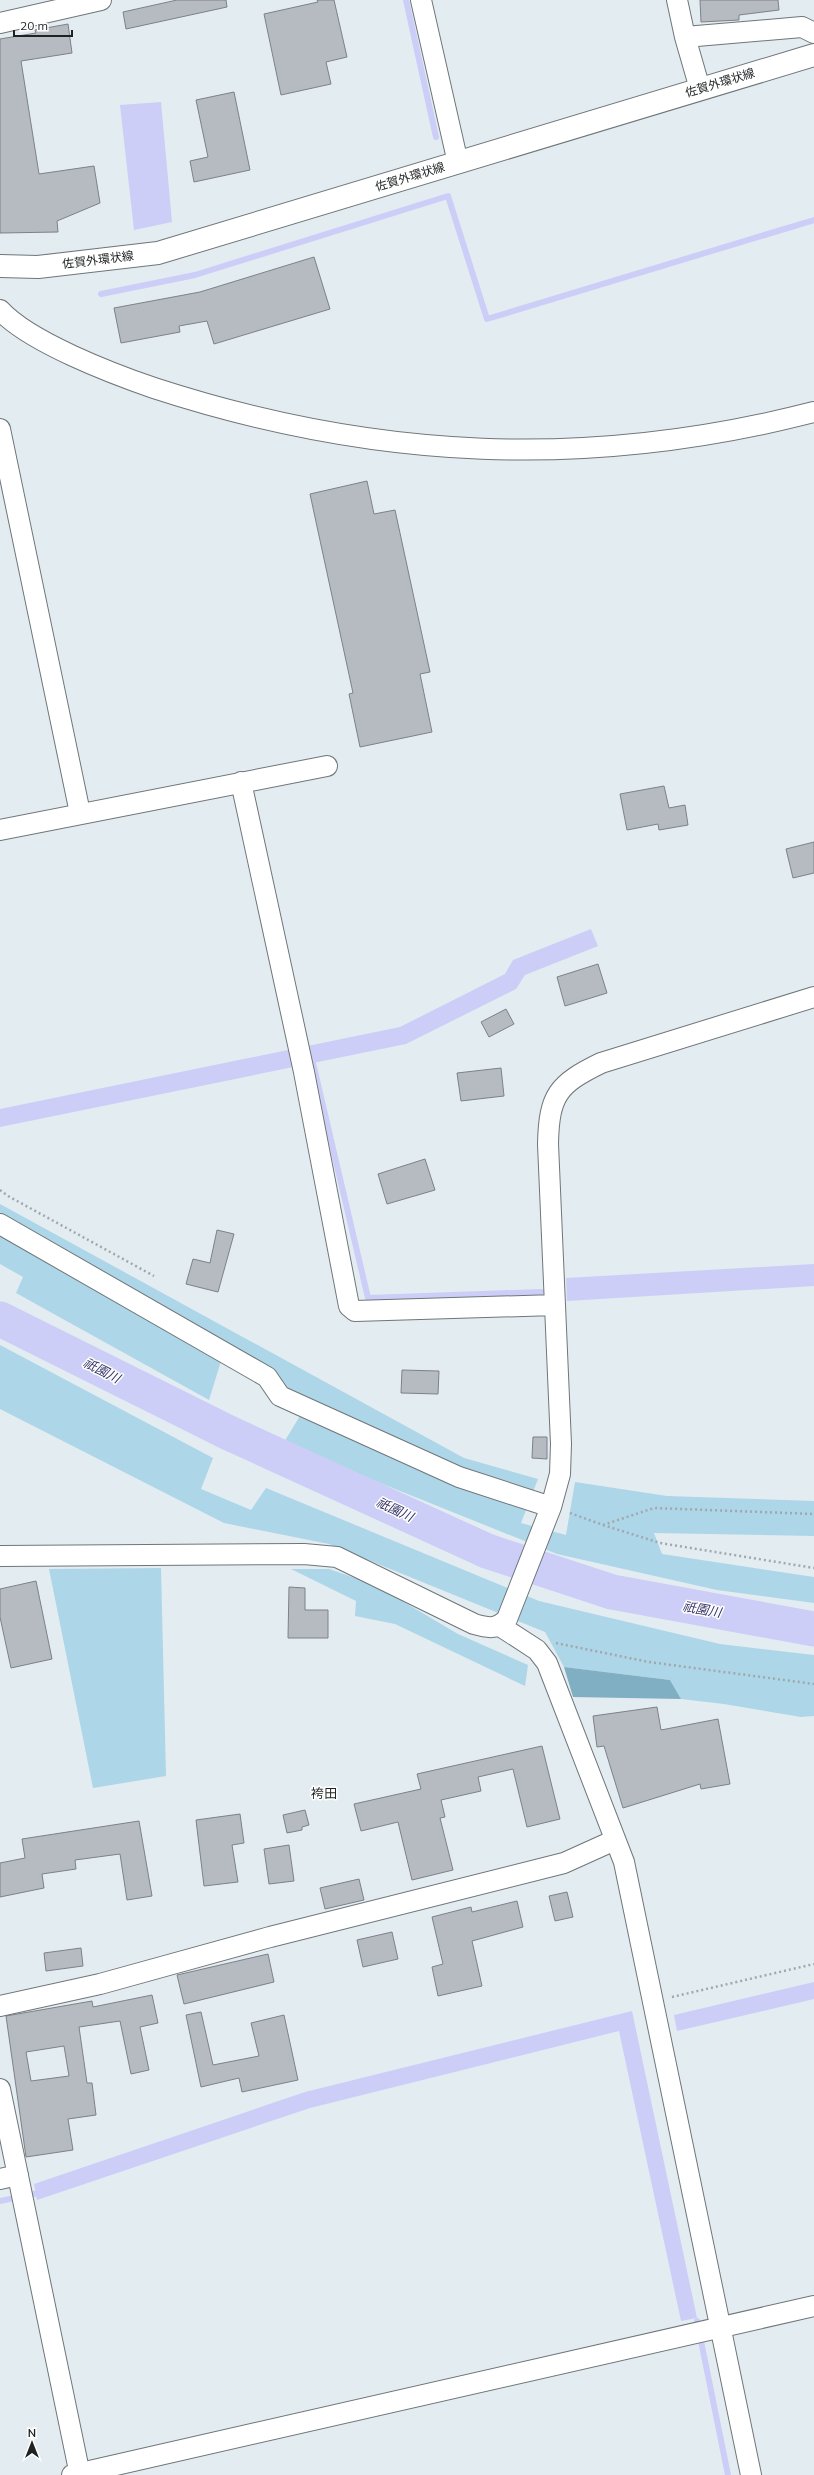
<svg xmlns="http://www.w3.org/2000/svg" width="814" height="2475" font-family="Mulish,'Noto Sans JP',sans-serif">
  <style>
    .green { fill: #add6e9 }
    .forest { fill: #80aec3 }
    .water { fill: #cccef8 }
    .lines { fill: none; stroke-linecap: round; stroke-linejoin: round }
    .stream { stroke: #cccef8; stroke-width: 6 }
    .river { stroke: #cccef8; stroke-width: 35 }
    .building { fill: #b6bbc1; stroke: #7d8288; fill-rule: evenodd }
    .minor-casing { stroke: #6f7679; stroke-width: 22 }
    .major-casing { stroke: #6f7679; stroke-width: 24 }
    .path { stroke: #a1a8ab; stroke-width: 2.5; stroke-dasharray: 2 3; stroke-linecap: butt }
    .minor { stroke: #fff; stroke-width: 20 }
    .major { stroke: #fff; stroke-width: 22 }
    .labels { text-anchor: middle; stroke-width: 3; stroke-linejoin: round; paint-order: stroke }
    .street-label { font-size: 12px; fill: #1f2223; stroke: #fff }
    .water-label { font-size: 13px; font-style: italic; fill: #363467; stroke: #fff }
    .neighbourhood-label { font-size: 13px; fill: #1f2223; stroke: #fff }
  </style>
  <rect width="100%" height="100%" fill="#e3ecf0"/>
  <!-- green -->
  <path class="green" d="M0 1204 464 1458 538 1479 521 1523 566 1535 575 1482 667 1496 814 1501V1536L654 1533 662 1554 814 1577V1603L717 1590 557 1554 283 1444 307 1404 226 1345 209 1400 16 1293 23 1277 0 1264Z
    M0 1345 213 1458 201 1489 251 1510 266 1488 539 1601 720 1644 814 1655V1716L801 1717 724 1704 681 1699 670 1680 564 1667 545 1632 329 1544 224 1523 0 1409Z
    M161 1568 166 1776 93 1788 49 1569Z
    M291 1569H329L375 1585 458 1634 528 1665 525 1686 395 1624 355 1616 356 1601Z"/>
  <!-- forest -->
  <path class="forest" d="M564 1667 670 1680 681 1699 573 1697Z"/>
  <!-- water -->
  <path class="water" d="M161 102 172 222 134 230 120 105Z
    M591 929 598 946 525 975 516 989 406 1044 0 1127V1109L400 1027 505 974 513 960Z
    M814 1264V1286L567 1301 566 1278Z
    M814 1982V1999L677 2031 674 2015Z
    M632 2011 697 2318 681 2321 619 2031 310 2108 37 2200 34 2184 305 2092Z"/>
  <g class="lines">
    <!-- stream -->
    <path class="stream" d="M406 0 436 137
      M101 294 195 275 448 196 487 319 814 220
      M313 1063 368 1298 541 1292
      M0 2201 38 2193
      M697 2321 728 2475"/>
    <!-- river -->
    <path class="river" d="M0 1319 229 1433 487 1551 612 1592 814 1629"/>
  </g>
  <!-- building -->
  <path class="building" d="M177 0H226L227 7 126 29 123 12Z
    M317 0H334L347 57 326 62 331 84 281 95 264 14 318 2Z
    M700 0H778L779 10 739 15V20L701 22Z
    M68 24 72 53 21 61 39 174 94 166 100 203 57 221 58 232 0 233V39L36 33 35 30Z
    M234 92 250 170 194 182 190 161 208 157 196 100Z
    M314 257 330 309 214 344 207 321 179 326 180 332 121 343 114 308 200 292Z
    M367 481 374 514 395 510 430 672 420 674 432 732 360 747 349 694 353 693 310 494Z
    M664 786 669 808 685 805 688 825 659 830 658 824 627 830 620 794Z
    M814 842V873L793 878 786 849Z
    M598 964 607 993 565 1006 557 977Z
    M506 1009 514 1024 489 1037 481 1022Z
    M501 1068 504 1096 461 1101 457 1073Z
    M425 1159 435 1190 387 1204 378 1174Z
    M217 1230 234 1234 218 1292 186 1284 193 1259 210 1263Z
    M402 1370 439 1371 438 1394 401 1393Z
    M533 1437H547V1459L532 1458Z
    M36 1581 52 1659 11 1668 0 1617V1589Z
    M289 1587 305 1588V1610H328V1638H288Z
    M657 1707 661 1730 718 1719 730 1784 701 1789 700 1784 623 1808 604 1746 597 1747 593 1716Z
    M542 1746 560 1819 527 1827 513 1769 478 1777 481 1791 441 1800 445 1817 440 1818 453 1870 412 1880 398 1822 361 1831 354 1804 421 1789 417 1774Z
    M305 1810 309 1825 302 1827V1830L287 1833 283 1815Z
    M240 1814 244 1843 232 1845 238 1882 204 1886 196 1820Z
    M139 1821 152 1896 127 1900 120 1854 75 1860 76 1869 42 1874 44 1888 0 1897V1863L25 1858 22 1839Z
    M289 1845 294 1881 269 1884 264 1849Z
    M359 1879 364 1900 325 1909 320 1888Z
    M567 1892 573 1917 555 1921 549 1896Z
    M517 1901 523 1927 472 1941 482 1986 438 1996 432 1967 443 1964 432 1917 471 1907 472 1912Z
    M392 1932 398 1959 363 1967 357 1940Z
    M81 1948 83 1966 46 1971 44 1953Z
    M268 1954 274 1982 184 2004 177 1975Z
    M152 1995 158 2023 140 2027 149 2070 131 2074 120 2021 79 2027 87 2083H92L96 2115 68 2119 73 2150 26 2157 6 2016 92 2001 93 2007ZM64 2046 69 2076 31 2081 26 2052Z
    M201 2012 213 2065 259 2056 251 2023 284 2015 298 2080 242 2092 239 2078 201 2087 186 2015Z"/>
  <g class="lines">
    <defs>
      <path id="minor" d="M421 0 458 163
        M677 0 685 37 700 89
        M0 23 101 0
        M685 37 802 27 814 33
        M0 310C29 342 113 374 154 388 375 460 588 470 814 412
        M0 429 80 813
        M241 782 304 1072 349 1306 355 1311 555 1305
        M0 830 327 766
        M0 1224 267 1377 280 1396 459 1477 551 1507
        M0 1556 304 1554 337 1557 474 1624C488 1628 496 1630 507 1619L551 1507 560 1474 561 1444 548 1144C549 1095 558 1084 601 1063L814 997
        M500 1626 537 1650 547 1663 624 1862 751 2475
        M0 2006 100 1984 270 1937 564 1863 615 1840
        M0 2089 80 2475
        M0 2179 18 2175
        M72 2475 814 2306"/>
      <path id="major" d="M0 266 38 267 158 253 814 55"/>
    </defs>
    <!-- minor casing -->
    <use href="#minor" class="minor-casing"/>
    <!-- major casing -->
    <use href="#major" class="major-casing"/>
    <!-- path -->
    <path class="path" d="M0 1190 8 1196 154 1276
      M570 1513 603 1525 654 1508 814 1514
      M603 1525 660 1543 814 1568
      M556 1643 649 1662 814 1684
      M672 1997 814 1964"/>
    <!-- minor -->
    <use href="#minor" class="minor"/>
    <!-- major -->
    <use href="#major" class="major"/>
  </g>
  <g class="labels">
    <!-- street labels -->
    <g class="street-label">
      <text transform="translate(720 83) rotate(-17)" y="4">佐賀外環状線</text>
      <text transform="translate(410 177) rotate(-17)" y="4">佐賀外環状線</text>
      <text transform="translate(98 260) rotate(-7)" y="4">佐賀外環状線</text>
    </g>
    <!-- water labels -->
    <g class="water-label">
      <text transform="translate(102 1370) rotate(27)" y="5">祇園川</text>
      <text transform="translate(395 1509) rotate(25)" y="5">祇園川</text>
      <text transform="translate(702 1609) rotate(10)" y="5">祇園川</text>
    </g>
    <!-- neighbourhood labels -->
    <g class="neighbourhood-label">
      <text x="324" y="1798">袴田</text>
    </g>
  </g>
  <!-- north arrow -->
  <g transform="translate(32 2443)" stroke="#ffffff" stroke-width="3" paint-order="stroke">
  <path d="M0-3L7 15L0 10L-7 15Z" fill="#1f2223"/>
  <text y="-6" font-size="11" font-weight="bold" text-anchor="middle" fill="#1f2223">N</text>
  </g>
  <!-- scale -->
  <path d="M14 30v6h58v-6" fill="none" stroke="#1f2223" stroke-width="2"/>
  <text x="20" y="30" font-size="12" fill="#1f2223" stroke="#ffffff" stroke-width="3" paint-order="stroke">20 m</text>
</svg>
